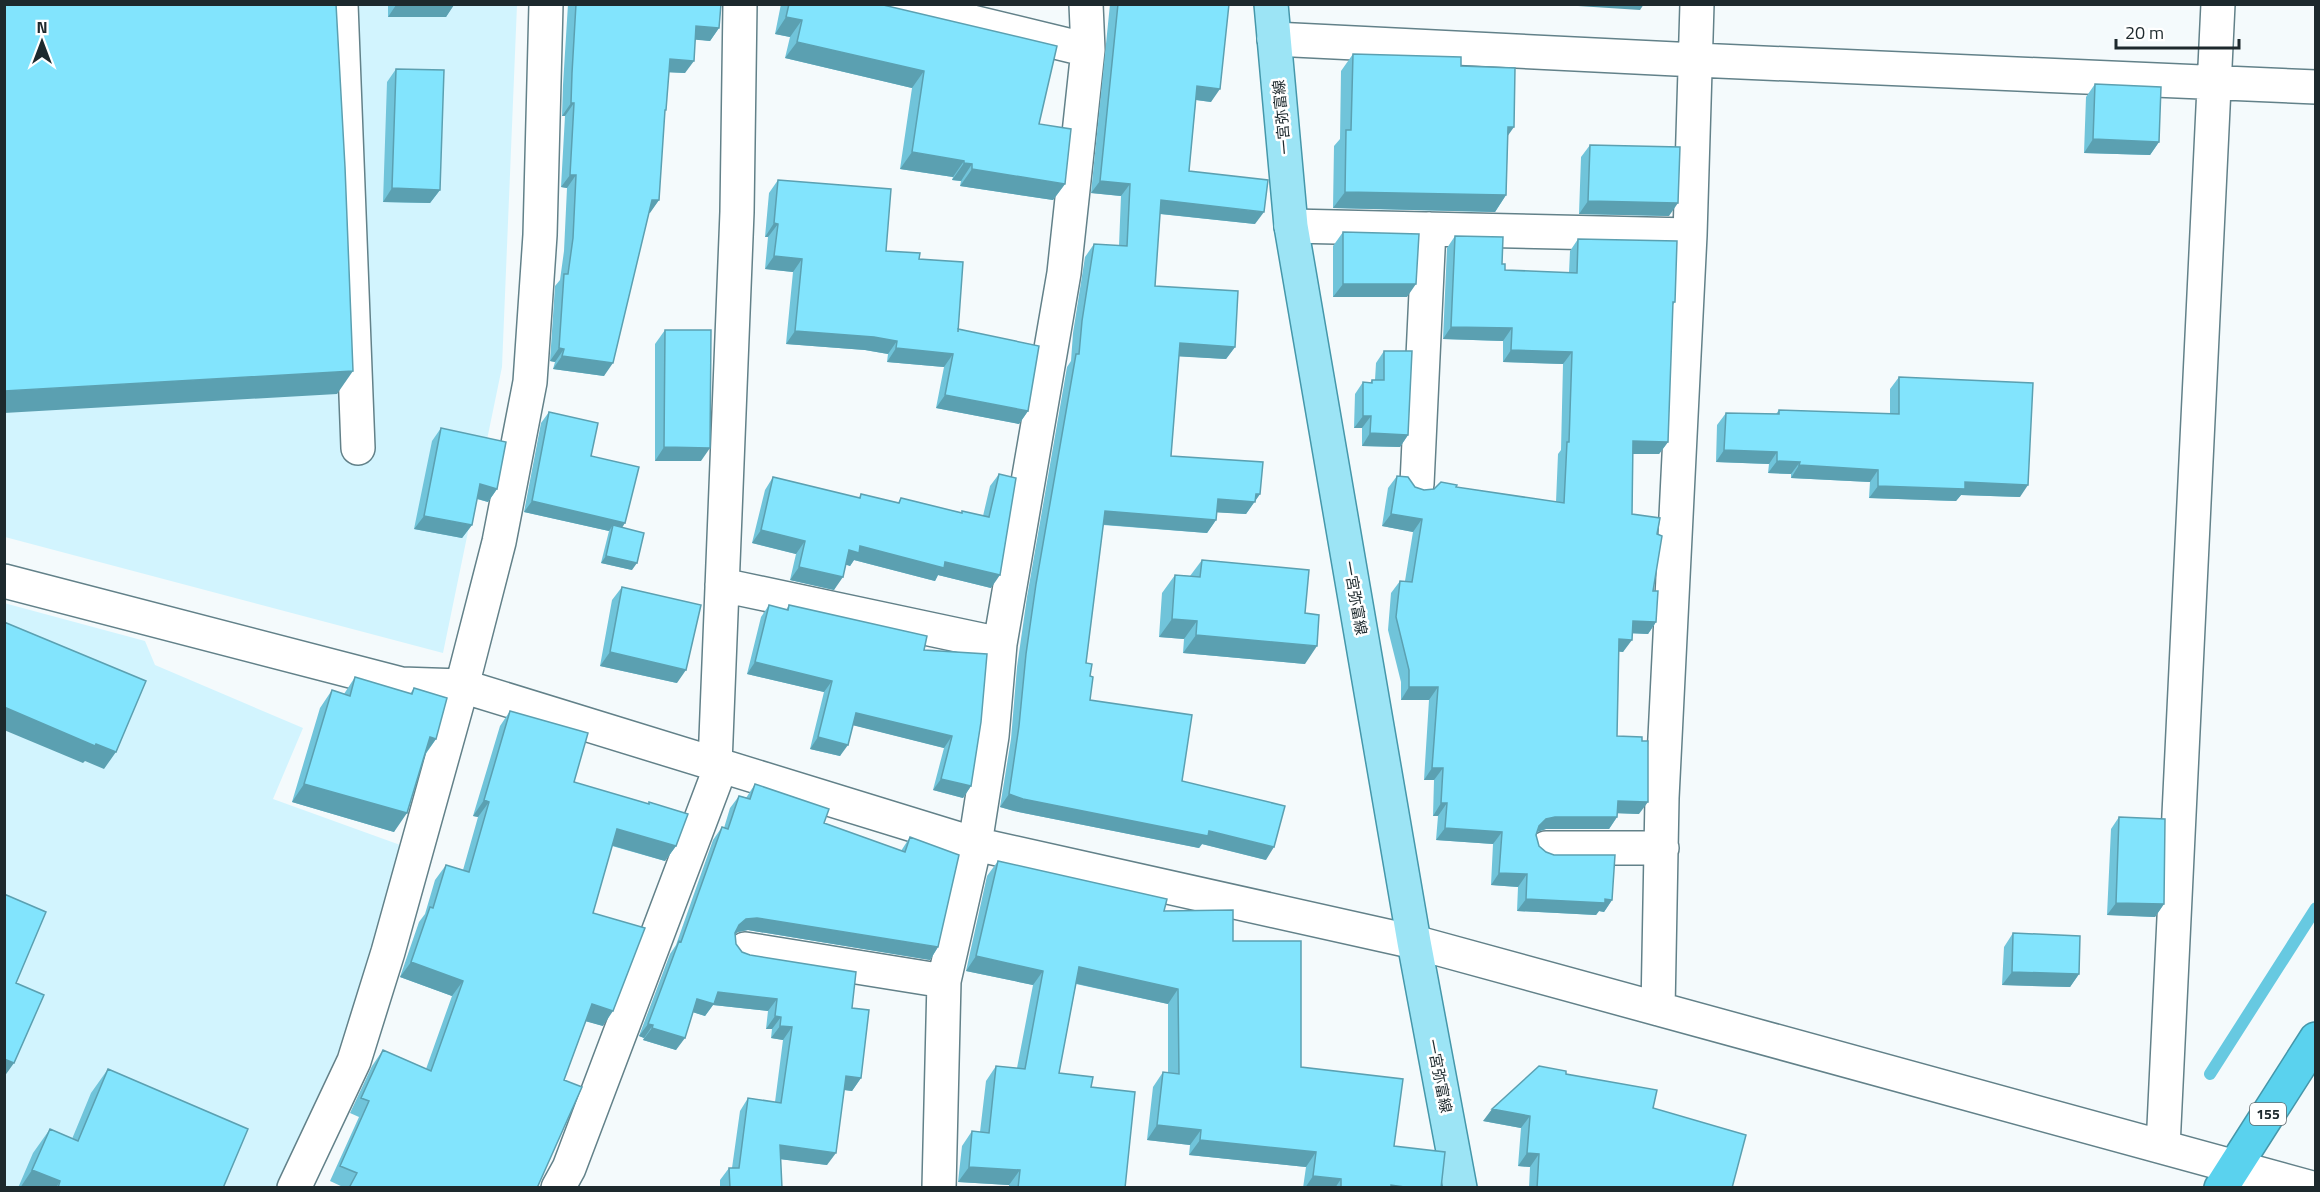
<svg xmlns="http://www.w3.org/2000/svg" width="2320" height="1192" font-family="'Titillium Web','Noto Sans JP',sans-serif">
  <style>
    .built { fill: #d2f4fe }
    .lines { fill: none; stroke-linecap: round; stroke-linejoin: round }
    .stream { stroke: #67c9e1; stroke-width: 12 }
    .minor-casing { stroke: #628189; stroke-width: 36 }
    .major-casing { stroke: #4597aa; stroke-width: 36 }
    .highway-casing { stroke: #4597aa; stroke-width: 36 }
    .minor { stroke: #fff; stroke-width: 33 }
    .major { stroke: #9ce4f5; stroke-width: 33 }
    .highway { stroke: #5ad2ee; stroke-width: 33 }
    .wall { fill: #70c4da }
    .shaded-wall { fill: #5ba0b1 }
    .building { fill: #82e4fd; stroke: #5ba0b1; stroke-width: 1.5 }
    .labels { text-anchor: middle; stroke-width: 5; stroke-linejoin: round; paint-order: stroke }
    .shield { fill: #fff; stroke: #61696c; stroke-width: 1.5 }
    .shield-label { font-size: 14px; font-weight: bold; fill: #1d292d }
    .street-label { font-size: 15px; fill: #1d292d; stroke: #fff }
  </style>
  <rect width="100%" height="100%" fill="#f4fafc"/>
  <!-- built -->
  <path class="built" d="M4 5H517L502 367 443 653 5 537Z
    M4 603 145 641 155 665 303 728 273 799 403 846 341 1046 276 1187H5Z"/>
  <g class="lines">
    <!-- stream -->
    <path class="stream" d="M2210 1074 2316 908"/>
    <defs>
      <path id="minor" d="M341 4 358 448
        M898 4 1088 50
        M1274 39 1696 60 2316 87
        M1291 226 1690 235
        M1417 484 1429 229
        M4 581 401 684 462 686 975 844 1414 942 2312 1188
        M722 585 1000 644
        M715 764 737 212 740 4
        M1546 848H1662
        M745 949 944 981
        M1658 1009 1662 798 1690 235 1697 4
        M2163 1147 2218 4
        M294 1188 354 1061 388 952 462 686 499 542 530 382 540 235 546 4
        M558 1188 569 1168 721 766
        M939 1188 944 981 975 844 992 736 1000 644 1064 273 1088 50 1086 4"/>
      <path id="major" d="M1271 4 1291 226 1414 942 1460 1188"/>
      <path id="highway" d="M2221 1188 2316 1039"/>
    </defs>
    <!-- minor casing -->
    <use href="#minor" class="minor-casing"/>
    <!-- major casing -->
    <use href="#major" class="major-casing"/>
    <!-- highway casing -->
    <use href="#highway" class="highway-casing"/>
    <!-- minor -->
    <use href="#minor" class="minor"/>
    <!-- major -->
    <use href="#major" class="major"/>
    <!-- highway -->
    <use href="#highway" class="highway"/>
  </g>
  <!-- wall -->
  <path class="wall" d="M388 4H454L446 17H388Z
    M568 4H721L719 28 710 41 695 39 685 73 669 72 664 112 659 200 649 213 604 376 553 369 555 362 550 361 555 286 560 280 564 251 567 188 561 187 565 116H562L563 85Z
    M781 4H879L1039 124 1065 184 1053 200 960 186 961 181 952 180 953 177 900 169 912 88 785 58 790 37 775 34Z
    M1110 4H1229L1211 102 1196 100 1189 171 1255 224 1160 214 1155 286 1235 347 1226 359 1179 356 1171 456 1260 494 1246 514 1217 512 1216 520 1207 533 1103 525 1086 663 1090 676V700L1182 781 1266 860 1202 844 1199 848 1014 811 1000 807 1011 739 1017 667 1027 597 1067 367 1071 361 1073 333 1085 257 1094 244 1119 246 1121 196 1091 193Z
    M1353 54 1461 66 1508 135 1506 195 1495 212 1333 208 1334 146 1340 139 1341 71Z
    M396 69 440 190 430 203 383 202 387 82Z
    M2095 84 2159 142 2150 155 2084 153 2086 97Z
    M1590 145 1669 216 1579 214 1581 157Z
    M778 180 886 251 919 259 958 330 1028 411 1019 424 936 408 944 367 887 362 888 354 865 350 786 344 793 272 765 269 768 237H765L769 193Z
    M1343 232 1407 297H1333V246Z
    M1455 236 1502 264 1505 270 1569 273 1570 251 1578 239 1675 302 1672 306 1668 442 1659 454H1633L1632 514 1657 534 1653 591 1656 622 1648 634 1632 633 1623 652 1619 651 1617 736 1639 814 1617 813V817L1609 829H1546L1537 832 1536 835 1539 846 1546 852 1612 900 1604 912 1599 911 1596 915 1517 911 1518 887 1491 885 1493 844 1436 840 1438 816H1433L1434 780H1424L1429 700H1401V682L1388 630 1391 593 1400 581H1405L1413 532 1382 526 1388 488 1397 476 1415 487 1424 490 1456 487 1556 502 1558 454 1561 450 1563 364 1503 362V341L1443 339 1447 248Z
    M665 330 701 461H655V344Z
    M1384 351 1408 435 1400 447 1362 446V428H1354L1355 394 1363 382 1370 383 1372 380H1375L1376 363Z
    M1899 377 2020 497 1961 495 1956 501 1869 498 1870 482 1791 478V474L1768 473 1769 464 1716 462 1717 425 1726 413 1776 414 1779 410 1890 414V389Z
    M549 412 591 456 622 527 632 570 601 563 609 531 524 512 541 423Z
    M441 428 497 489 488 502 477 499 472 525 462 538 414 529 432 441Z
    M999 474 991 588 938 575 935 581 854 560 850 566 846 564 834 590 790 580 796 554 752 543 765 490 773 477 859 498 861 494 898 503 901 498 961 513 962 511 983 516 990 486Z
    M1202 560 1305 613V664L1183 653 1184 639 1159 637 1162 593 1175 575 1190 576Z
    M622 587 677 683 600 666 612 600Z
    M769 605 786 610 789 605 924 650 971 786 963 798 933 790 944 748 853 725 840 756 810 749 824 692 747 674 761 617Z
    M355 677 410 694 414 688 436 739 425 755 394 832 292 802 320 708 332 690 344 694Z
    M510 711 574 782 648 804 649 802 676 846 665 861 612 846 593 913 603 1026 586 1021 564 1080 537 1188H345L330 1181 359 1117 350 1113 372 1066 383 1050 426 1069 452 996 400 977 419 922 425 914 435 880 446 865 463 870 478 817 473 816 500 726Z
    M755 784 824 823 901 851 910 837 938 947 930 960 748 930 738 932 735 934 736 944 742 952 852 1008 861 1078 852 1091 844 1090 827 1165 780 1159 782 1188H720V1180L729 1168H732L740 1111 748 1098 775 1102 783 1040 771 1038 772 1029H766L768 1011 713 1005 705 1016 693 1012 676 1050 643 1040 644 1038 639 1036 670 954 676 945 713 840 722 827 724 828 730 808 739 796 746 798Z
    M2119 817 2164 904 2155 917 2107 915 2111 829Z
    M998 861 1164 911 1233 941 1301 1067 1394 1146 1441 1188H1303L1306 1167 1189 1155 1190 1145 1147 1140 1153 1087 1163 1072 1168 1073V1004L1076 984 1059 1073 1091 1087 1125 1188H1009V1185L958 1182 962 1146 972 1131 980 1132 986 1081 996 1066 1017 1068 1033 985 966 971 987 876Z
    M2013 933 2079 974 2070 987 2002 985 2004 947Z
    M108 1069 223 1188H18L33 1153 50 1129 72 1139 91 1093Z
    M1566 1074 1653 1108 1732 1188H1529L1530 1167 1518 1166 1521 1128 1483 1121Z"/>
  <!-- shaded-wall -->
  <path class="shaded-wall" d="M1579 4H1644L1640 10 1578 6Z
    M396 5H454L446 17H388Z
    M786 17 802 20 790 37 775 34Z
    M696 26 719 28 710 41 687 39Z
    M797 42 924 71 912 88 785 58Z
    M670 59 694 61 685 73 661 72Z
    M1197 86 1220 89 1211 102 1189 99Z
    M571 103H574L565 116H562Z
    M1508 127H1514L1502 144Z
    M2093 139 2159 142 2150 155 2084 153Z
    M912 152 964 161 953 177 900 169Z
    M964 163 972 164 961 181 952 180Z
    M972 169 1065 184 1053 200 960 186Z
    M570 175H576L567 188 561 187Z
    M1100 181 1130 184 1121 196 1091 193Z
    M392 188 440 190 430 203 383 202Z
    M1345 192 1506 195 1495 212 1333 208Z
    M652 200H659L650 213 643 212Z
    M1161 200 1264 212 1255 224 1152 213Z
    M1588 201 1678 203 1669 216 1579 214Z
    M774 223 778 224 768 237H765Z
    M774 256 802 259 793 272 765 269Z
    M1343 284H1416L1407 297H1333Z
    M1451 327 1512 328 1503 341 1443 339Z
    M795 331 874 337 897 341 888 354 865 350 786 344Z
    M1180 343 1235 347 1226 359 1171 356Z
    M559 348 564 349 555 362 550 361Z
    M896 348 953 354 944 367 887 362Z
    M1511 350 1572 352 1563 364 1503 362Z
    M562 356 613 363 604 376 553 369Z
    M353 371 337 394 4 413V391Z
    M945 395 1028 411 1019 424 936 408Z
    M1363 416H1371L1362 428H1354Z
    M1370 433 1408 435 1400 447 1362 446Z
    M1633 441 1668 442 1659 454H1625Z
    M664 447 710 448 701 461H655Z
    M1724 450 1777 452 1769 464 1716 462Z
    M1777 461 1800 462 1791 474 1768 473Z
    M1799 465 1878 470 1870 482 1791 478Z
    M1965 482 2028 485 2020 497 1961 495 1956 501 1869 498 1878 486Z
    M480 484 497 489 488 502 471 497Z
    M1256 494H1260L1246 514 1209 512 1218 499Z
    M532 501 625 523 618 534 613 525 609 531 524 512Z
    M1105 511 1216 520 1207 533 1096 524Z
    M1391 514 1422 519 1413 532 1382 526Z
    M424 516 472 525 462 538 414 529Z
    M761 530 805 541 796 554 752 543Z
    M860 546 945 562 1000 575 991 588 938 575 935 581 854 560 850 566 840 563 849 550Z
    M606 556 637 563 632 570 601 563Z
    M799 567 843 577 834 590 790 580Z
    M1172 619 1197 621 1184 639 1159 637Z
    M1633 621 1656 622 1648 634 1624 633Z
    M1196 635 1317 646 1305 664 1183 653Z
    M1619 639 1632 640 1623 652 1610 651Z
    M610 652 686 670 677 683 600 666Z
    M755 662 832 681 824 692 747 674Z
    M1409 687H1438L1429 700H1401Z
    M4 707 116 752 104 769 85 761 83 763 4 730Z
    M856 713 952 736 944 748 848 724Z
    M430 737 436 739 423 757Z
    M818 737 848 745 840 756 810 749Z
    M1432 768H1443L1434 780H1424Z
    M941 779 971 786 963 798 933 790Z
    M304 784 407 813 394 832 292 802Z
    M1009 794 1209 831 1274 847 1266 860 1202 844 1199 848 1014 811 1000 807Z
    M484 800 489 802 478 817 473 816Z
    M1618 801 1648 802 1639 814 1610 813Z
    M1441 803H1447L1438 816H1433Z
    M1555 817H1617L1609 829H1546L1537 832 1539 826 1546 819Z
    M1445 828 1502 832 1493 844 1436 840Z
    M617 829 676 846 665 861 607 844Z
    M1499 873 1527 874 1518 887 1491 885Z
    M1526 899H1605L1612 900 1604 912 1599 911 1596 915 1517 911Z
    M2116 903 2164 904 2155 917 2107 915Z
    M757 918 938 947 930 960 748 930 738 932 730 938 739 925 746 919Z
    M976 956 1043 971 1033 985 966 971Z
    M411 962 463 981 452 996 400 977Z
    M1079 967 1178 989 1168 1004 1069 982Z
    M2012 972 2079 974 2070 987 2002 985Z
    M718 992 777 999 768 1011 713 1005 705 1016 689 1011 697 999Z
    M592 1004 613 1011 603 1026 581 1020Z
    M775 1016 781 1017 772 1029H766Z
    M648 1024 653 1025 644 1038 639 1036Z
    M780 1026 792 1027 783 1040 771 1038Z
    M652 1028 685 1038 676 1050 643 1040Z
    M4 1059 14 1063 4 1077Z
    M846 1076 861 1078 852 1091 837 1089Z
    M1492 1109 1530 1116 1521 1128 1483 1121Z
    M1157 1125 1201 1130 1190 1145 1147 1140Z
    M1200 1140 1316 1152 1306 1167 1189 1155Z
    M780 1145 836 1153 827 1165 771 1158Z
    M1527 1153 1539 1154 1530 1167 1518 1166Z
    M969 1167 1020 1170 1009 1185 958 1182Z
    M32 1170 60 1181 56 1188H20Z
    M1313 1176 1341 1179 1335 1188H1305Z
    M1391 1185 1412 1188H1390Z"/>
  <!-- building -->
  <path class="building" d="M4 4H336L345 167 353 371 4 391Z
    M396 4H454V5H396Z
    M576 4H721L719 28 696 26 694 61 670 59 666 110H665L659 200H652L613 363 562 356 564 349 559 348 564 274H568L573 238 576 175H570L574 103H571L572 73Z
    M789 4H879L1057 46 1039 124 1071 129 1065 184 972 169V164L964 163V161L912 152 924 71 797 42 802 20 786 17Z
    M1118 4H1229L1220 89 1197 86 1189 171 1268 180 1264 212 1161 200 1155 286 1238 291 1235 347 1180 343 1171 456 1263 462 1260 494H1256L1255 502 1218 499 1216 520 1105 511 1086 663 1092 664 1090 676 1093 677 1090 700 1192 715 1182 781 1285 806 1274 847 1209 831 1208 836 1023 799 1009 794 1019 726 1026 654 1036 584 1076 354H1079L1082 321 1094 244 1127 246 1130 184 1100 181Z
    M1353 54 1461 57V66L1515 68 1514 127H1508L1506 195 1345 192 1346 130H1351Z
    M396 69 444 70 440 190 392 188Z
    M2095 84 2161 87 2159 142 2093 139Z
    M1590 145 1680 147 1678 203 1588 201Z
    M778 180 891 189 886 251 920 253 919 259 963 262 958 332V329L1039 346 1028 411 945 395 953 354 896 348 897 341 874 337 795 331 802 259 774 256 778 224 774 223Z
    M1343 232 1419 234 1416 284H1343Z
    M1455 236 1503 237 1502 264H1505V270L1577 273 1578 239 1677 241 1675 302H1673L1668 442 1633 441 1632 514 1660 518 1657 534 1662 536 1653 591H1658L1656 622 1633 621 1632 640 1619 639 1617 736 1642 737V741H1648V802L1618 801 1617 817H1555L1546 819 1539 826 1536 835 1539 846 1546 852 1554 855H1615L1612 900 1605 899V903L1526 899 1527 874 1499 873 1502 832 1445 828 1447 803H1441L1443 768H1432L1438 687H1409V670L1396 617 1400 581 1412 582 1422 519 1391 514 1397 476 1408 477 1415 487 1424 490 1434 489 1441 482 1457 485 1456 487 1564 503 1567 442H1569L1572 352 1511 350 1512 328 1451 327Z
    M665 330H711L710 448 664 447Z
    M1384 351H1412L1408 435 1370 433 1371 416H1363V382L1372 383V380H1384Z
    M1899 377 2033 383 2028 485 1965 482V489L1878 486V470L1799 465 1800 462 1777 461V452L1724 450 1726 413 1779 414V410L1899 414Z
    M549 412 598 423 591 456 639 467 625 523 532 501Z
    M441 428 506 442 497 489 480 484 472 525 424 516Z
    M999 474 1016 478 1000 575 945 562 944 568 860 546 859 553 849 550 843 577 799 567 805 541 761 530 773 477 860 498 861 494 899 503 901 498 962 513V511L989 517Z
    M613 525 644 533 637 563 606 556Z
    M1202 560 1309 570 1305 613 1319 615 1317 646 1196 635 1197 621 1172 619 1175 575 1200 577Z
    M622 587 701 605 686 670 610 652Z
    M769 605 788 610 789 605 927 636 924 650 987 654 981 722 971 786 941 779 952 736 856 713 848 745 818 737 832 681 755 662Z
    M4 622 146 681 116 752 96 744 95 746 4 707Z
    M355 677 412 694 414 688 447 698 436 739 430 737 407 813 304 784 332 690 350 696Z
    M510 711 588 733 574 782 649 804V802L688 814 676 846 617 829 593 913 645 928 613 1011 592 1004 564 1080 582 1087 537 1188H349L357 1173 340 1166 369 1101 361 1098 383 1050 431 1071 463 981 411 962 430 907 433 908 446 865 469 872 489 802 484 800Z
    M755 784 829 809 824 823 905 852 910 837 959 855 938 947 757 918 746 919 739 925 735 933 736 944 742 952 750 955 856 972 852 1008 869 1010 861 1078 846 1076 836 1153 780 1145 782 1188H730L729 1168H739L748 1098 781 1103 792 1027 780 1026 781 1017 775 1016 777 999 718 992 714 1004 697 999 685 1038 652 1028 653 1025 648 1024 679 941 681 942 722 827 728 829 739 796 750 799Z
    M2119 817 2165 819 2164 904 2116 903Z
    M998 861 1167 899 1164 911 1233 910V941H1301V1067L1403 1079 1394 1146 1445 1152 1441 1188H1412L1391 1185V1188H1341V1179L1313 1176 1316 1152 1200 1140 1201 1130 1157 1125 1163 1072 1179 1074 1178 989 1079 967 1059 1073 1093 1077 1091 1087 1135 1092 1125 1188H1018L1020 1170 969 1167 972 1131 989 1133 996 1066 1025 1069 1043 971 976 956Z
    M4 894 46 912 16 983 44 995 14 1063 4 1059Z
    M2013 933 2080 936 2079 974 2012 972Z
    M1539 1066 1566 1071V1074L1657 1090 1653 1108 1746 1135 1732 1188H1537L1539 1154 1527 1153 1530 1116 1492 1109Z
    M108 1069 248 1129 223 1188H58L60 1181 32 1170 50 1129 78 1141Z"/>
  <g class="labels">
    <!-- shield labels -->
    <rect class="shield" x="2250" y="1103" width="36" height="22" rx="4.5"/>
    <g class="shield-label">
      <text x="2268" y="1119">155</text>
    </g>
    <!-- street labels -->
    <g class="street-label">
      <text transform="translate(1282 117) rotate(-95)" y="5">一宮弥富線</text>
      <text transform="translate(1355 598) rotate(80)" y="5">一宮弥富線</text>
      <text transform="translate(1439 1076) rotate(79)" y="5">一宮弥富線</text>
    </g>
  </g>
  <!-- border -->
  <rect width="2320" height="1192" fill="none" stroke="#1d292d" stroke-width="12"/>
  <!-- north arrow -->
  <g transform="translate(42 42)" stroke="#ffffff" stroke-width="4.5" paint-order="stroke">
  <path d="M0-4.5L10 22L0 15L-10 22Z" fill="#1d292d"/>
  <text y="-9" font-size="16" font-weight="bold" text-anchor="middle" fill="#1d292d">N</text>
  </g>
  <!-- scale -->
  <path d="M2116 39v9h123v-9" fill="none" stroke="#1d292d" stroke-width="3"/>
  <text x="2125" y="39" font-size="18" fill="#1d292d" stroke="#ffffff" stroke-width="4.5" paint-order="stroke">20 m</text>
</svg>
